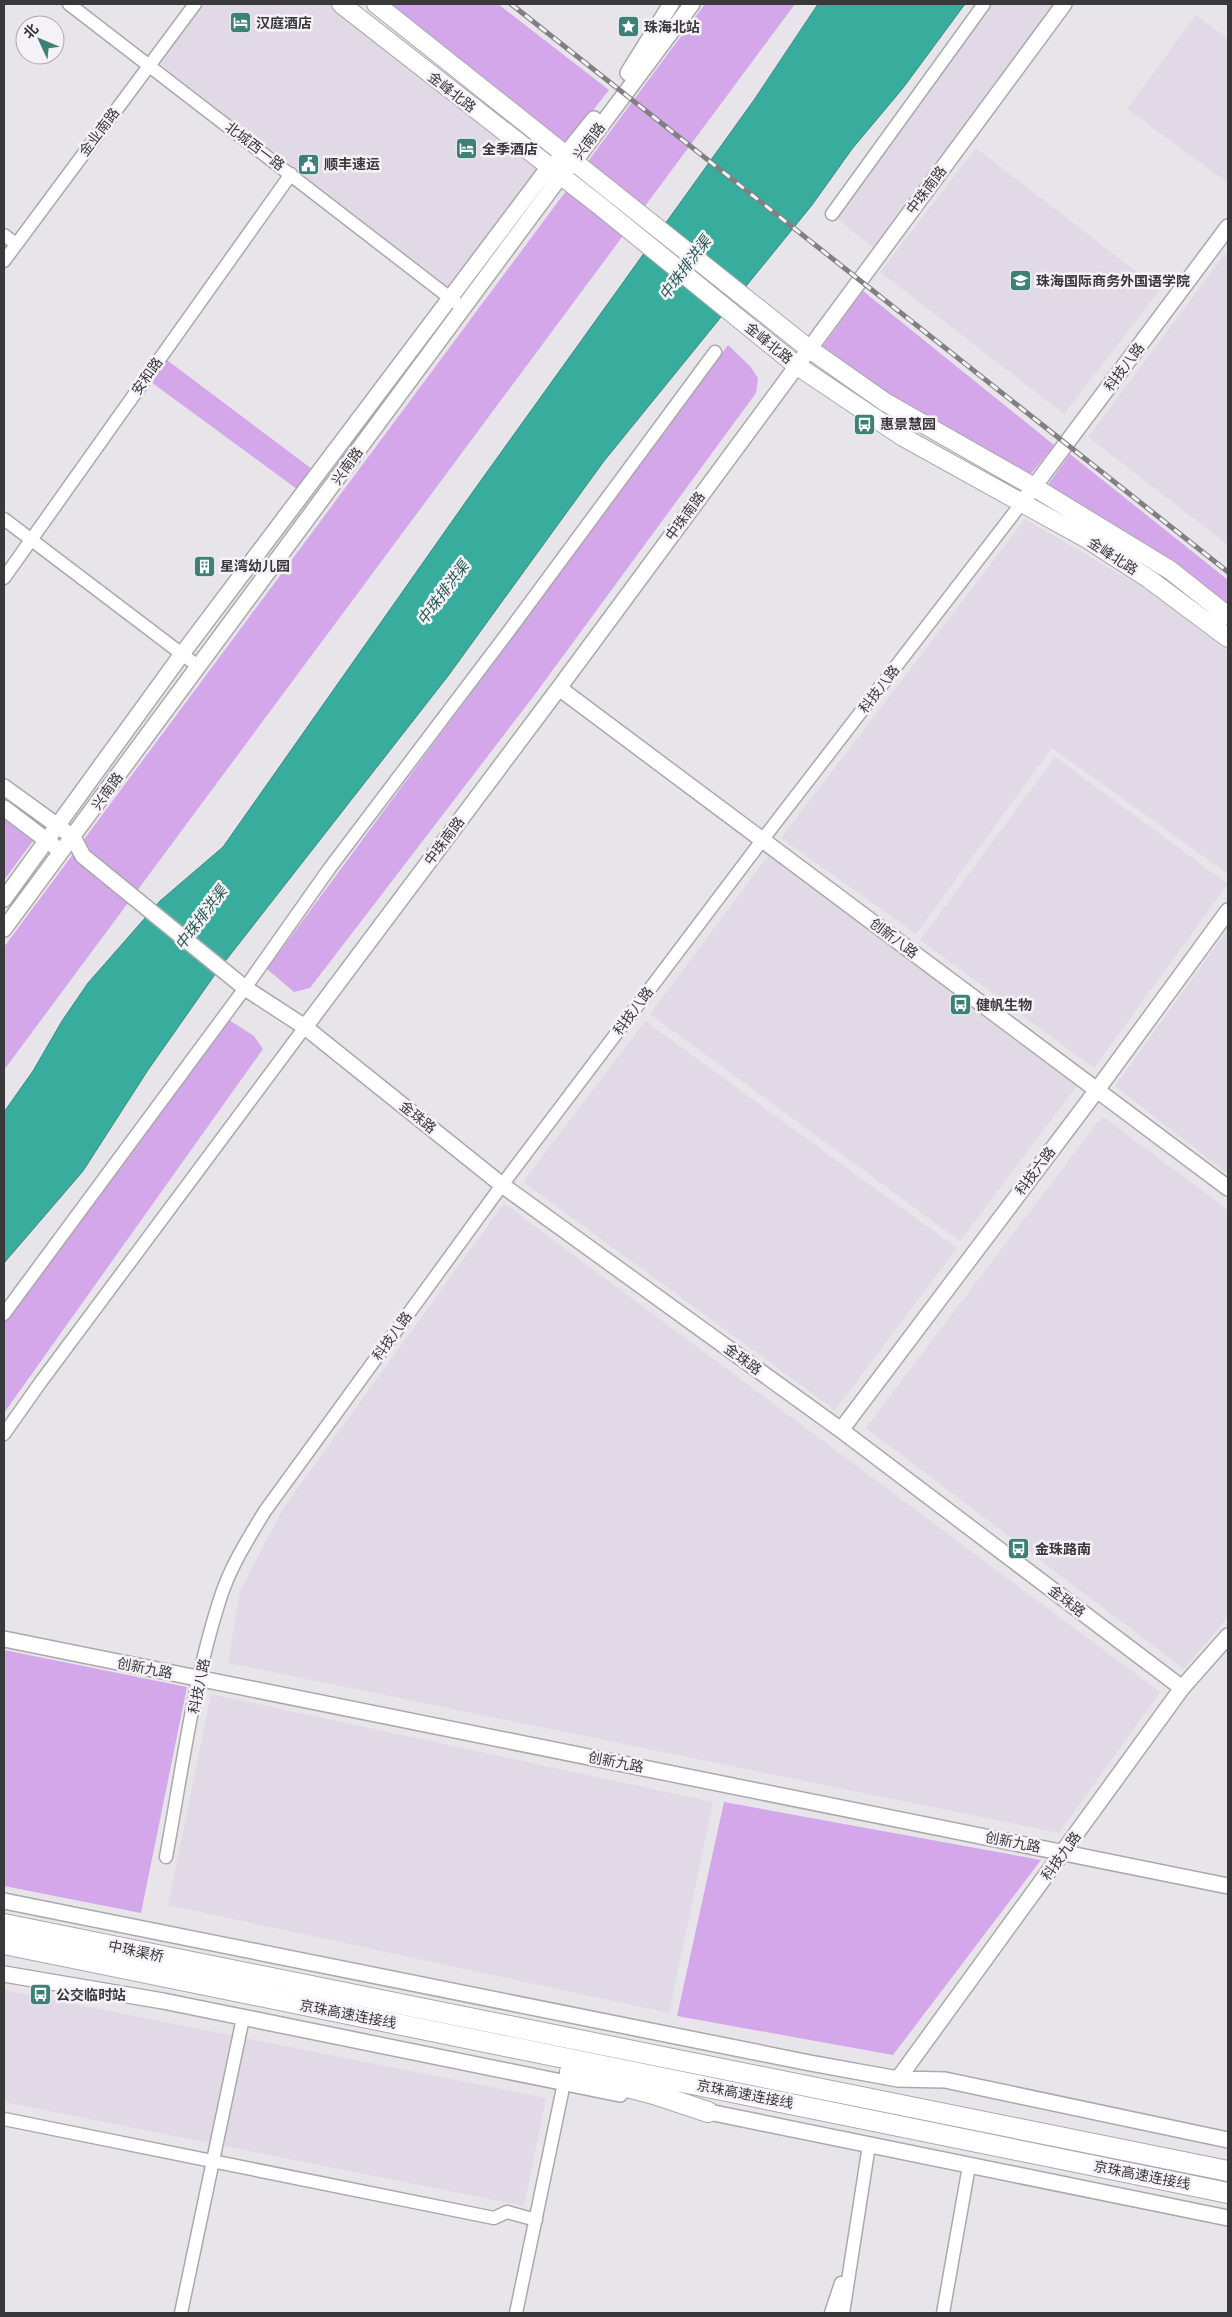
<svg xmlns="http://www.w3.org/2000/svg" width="1232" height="2317" font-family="'Open Sans','Noto Sans SC',sans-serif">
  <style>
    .built { fill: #e1d9e5 }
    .green { fill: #d3a7e9 }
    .water { fill: #38ad9e; stroke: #388a80 }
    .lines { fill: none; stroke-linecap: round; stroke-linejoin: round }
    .minor-casing { stroke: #aba8ad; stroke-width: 15 }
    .tertiary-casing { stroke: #aba8ad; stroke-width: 18 }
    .secondary-casing { stroke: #aba8ad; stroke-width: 20 }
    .trunk-casing { stroke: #aba8ad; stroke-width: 22 }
    .minor { stroke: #fff; stroke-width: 12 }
    .tertiary { stroke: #fff; stroke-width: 15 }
    .secondary { stroke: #fff; stroke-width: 18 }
    .trunk { stroke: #fff; stroke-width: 20 }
    .rail-casing { stroke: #817f82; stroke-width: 5 }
    .rail { stroke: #f5f2f7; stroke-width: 3; stroke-dasharray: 9; stroke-linecap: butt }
    .labels { text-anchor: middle; stroke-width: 5; stroke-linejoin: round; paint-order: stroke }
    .poi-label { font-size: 14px; font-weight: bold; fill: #39383a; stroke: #f5f2f7; text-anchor: start }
    .street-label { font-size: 14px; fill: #39383a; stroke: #f5f2f7 }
    .water-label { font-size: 15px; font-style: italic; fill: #295952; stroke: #f5f2f7 }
  </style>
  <rect width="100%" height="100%" fill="#e8e5ea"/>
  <!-- built -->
  <path class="built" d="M202 4H331L541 169 452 290 159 63Z
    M993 4H1053L873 247 837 219Z
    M1196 15 1228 39V183L1127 109Z
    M976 148 1160 290 1064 414 880 272Z
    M1225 254 1228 256V545L1088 437Z
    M1025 519 1149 591 1228 651V874L1052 748 916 934 781 838Z
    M1055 757 1228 884 1094 1068 920 940Z
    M768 856 1077 1086 960 1241 650 1014Z
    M1228 929V1174L1115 1086Z
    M645 1021 957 1248 835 1410 523 1182Z
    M1102 1116 1228 1210V1617L1184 1669 866 1428Z
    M504 1203 1160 1692 1059 1833 228 1663 240 1591 284 1507Z
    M211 1694 713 1802 669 2013 168 1905Z
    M4 1990 546 2098 524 2206 4 2102Z"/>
  <!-- green -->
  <path class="green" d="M387 4H498L609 90 564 147Z
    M705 4H795L4 1070V947Z
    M863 291 1054 445 1031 474 885 393 823 346Z
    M728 345 750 366 758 378 756 393 533 697 310 988 294 992 267 969Z
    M167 360 312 469 297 489 151 382Z
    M1070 454 1228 580V606L1047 486Z
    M4 818 33 841 4 880Z
    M229 1020 254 1036 263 1049 4 1413V1323Z
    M4 1650 187 1687 141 1913 4 1886Z
    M724 1802 1041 1860 893 2055 677 2016Z"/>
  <!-- water -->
  <path class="water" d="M818 4H965L903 88 852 149 812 205 604 461 448 676 216 973 148 1070 83 1171 4 1263V1112L33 1071 62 1021 88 983 160 901 223 847 472 493 754 100Z"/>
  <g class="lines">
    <defs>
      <path id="minor" d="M69 4 463 308
        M832 214 984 4
        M4 235 16 244
        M4 261 195 4
        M4 519 199 667
        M4 578 291 174
        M4 1314 245 988 329 869 509 631 715 352
        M4 1434 40 1383 305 1027
        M166 1857C182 1771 193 1682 220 1599 230 1567 248 1539 265 1511L502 1185 763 839 1021 504
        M4 2119 494 2218 507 2212 536 2220
        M181 2313 243 2018
        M516 2313 564 2083
        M831 2313 841 2283
        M843 2313 869 2145
        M943 2313 969 2166"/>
      <path id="tertiary" d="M628 73 671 4
        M1021 504 1228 227
        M559 688 1228 1188
        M4 787 73 837 83 856 245 988 305 1027 502 1185 841 1430 1182 1688
        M4 808 54 846
        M4 899 182 654 548 168 565 155 594 119
        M4 929 560 177 574 162 692 4
        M305 1027 559 688 1064 4
        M841 1430 1097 1090 1228 911
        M4 1639 1228 1886
        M4 1901 810 2063 898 2079 945 2080 1228 2140
        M4 1974 163 2001 620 2094
        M898 2079 1182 1688 1228 1636
        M699 2110 1228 2218"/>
      <path id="secondary" d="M341 4 600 206 796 365 903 437 1087 539 1149 579 1228 638
        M376 4 808 348 885 402 1034 487 1170 570 1228 616"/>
      <path id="trunk" d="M4 1924 1228 2171
        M4 1944 1228 2193
        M570 2072 654 2094 708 2112"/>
    </defs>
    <!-- minor casing -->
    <use href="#minor" class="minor-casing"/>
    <!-- tertiary casing -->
    <use href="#tertiary" class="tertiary-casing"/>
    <!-- secondary casing -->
    <use href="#secondary" class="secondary-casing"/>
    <!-- trunk casing -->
    <use href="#trunk" class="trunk-casing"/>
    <!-- minor -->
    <use href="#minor" class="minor"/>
    <!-- tertiary -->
    <use href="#tertiary" class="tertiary"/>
    <!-- secondary -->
    <use href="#secondary" class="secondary"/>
    <!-- trunk -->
    <use href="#trunk" class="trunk"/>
    <defs>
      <path id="rail" d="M511 4 1228 572"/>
    </defs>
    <!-- rail casing -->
    <use href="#rail" class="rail-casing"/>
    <!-- rail -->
    <use href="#rail" class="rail"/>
  </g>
  <!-- icons -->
  <defs>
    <symbol id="hotel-square" viewBox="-11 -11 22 22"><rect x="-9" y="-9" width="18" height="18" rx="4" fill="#3c8176" stroke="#f5f2f7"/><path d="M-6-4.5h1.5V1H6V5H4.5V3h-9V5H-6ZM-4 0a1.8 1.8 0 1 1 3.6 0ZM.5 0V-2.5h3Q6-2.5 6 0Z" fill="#fff"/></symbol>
    <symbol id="sight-square" viewBox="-11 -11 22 22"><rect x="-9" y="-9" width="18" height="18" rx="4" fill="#3c8176" stroke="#f5f2f7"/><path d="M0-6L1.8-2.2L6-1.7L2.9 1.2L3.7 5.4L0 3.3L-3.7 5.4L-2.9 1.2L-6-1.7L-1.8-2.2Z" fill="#fff"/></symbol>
    <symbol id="civic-square" viewBox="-11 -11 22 22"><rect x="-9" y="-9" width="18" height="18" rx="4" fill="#3c8176" stroke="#f5f2f7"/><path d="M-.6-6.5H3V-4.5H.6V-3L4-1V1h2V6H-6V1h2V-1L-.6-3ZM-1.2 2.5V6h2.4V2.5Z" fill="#fff"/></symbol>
    <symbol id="school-square" viewBox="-11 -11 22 22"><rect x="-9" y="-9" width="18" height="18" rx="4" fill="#3c8176" stroke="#f5f2f7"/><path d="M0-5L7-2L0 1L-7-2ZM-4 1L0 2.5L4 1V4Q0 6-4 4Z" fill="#fff"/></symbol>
    <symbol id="bus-square" viewBox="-11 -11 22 22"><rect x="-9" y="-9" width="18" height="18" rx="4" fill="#3c8176" stroke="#f5f2f7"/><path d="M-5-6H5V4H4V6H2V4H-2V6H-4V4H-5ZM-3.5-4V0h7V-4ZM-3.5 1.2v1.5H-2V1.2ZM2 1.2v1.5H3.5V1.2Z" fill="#fff"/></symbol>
    <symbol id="building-square" viewBox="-11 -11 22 22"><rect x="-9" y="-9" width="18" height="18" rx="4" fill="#3c8176" stroke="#f5f2f7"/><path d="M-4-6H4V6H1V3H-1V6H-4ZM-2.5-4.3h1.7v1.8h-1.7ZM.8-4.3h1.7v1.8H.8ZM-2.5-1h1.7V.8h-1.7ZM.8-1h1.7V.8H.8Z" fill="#fff"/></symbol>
  </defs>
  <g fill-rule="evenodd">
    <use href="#hotel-square" x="228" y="10" width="25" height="25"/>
    <use href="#sight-square" x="616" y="14" width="25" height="25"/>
    <use href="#hotel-square" x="454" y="136" width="25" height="25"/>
    <use href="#civic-square" x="296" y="152" width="25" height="25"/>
    <use href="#school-square" x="1008" y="268" width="25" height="25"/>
    <use href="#bus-square" x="852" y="412" width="25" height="25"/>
    <use href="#building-square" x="192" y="554" width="25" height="25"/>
    <use href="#bus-square" x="948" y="992" width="25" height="25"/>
    <use href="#bus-square" x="1006" y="1536" width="25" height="25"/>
    <use href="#bus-square" x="28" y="1982" width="25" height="25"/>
  </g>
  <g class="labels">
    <!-- poi labels -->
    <g class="poi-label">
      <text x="256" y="28">汉庭酒店</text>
      <text x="644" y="32">珠海北站</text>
      <text x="482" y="154">全季酒店</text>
      <text x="324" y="169">顺丰速运</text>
      <text x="1036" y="286">珠海国际商务外国语学院</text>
      <text x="880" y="429">惠景慧园</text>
      <text x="220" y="571">星湾幼儿园</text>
      <text x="976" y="1010">健帆生物</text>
      <text x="1035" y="1554">金珠路南</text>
      <text x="56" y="2000">公交临时站</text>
    </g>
    <!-- street labels -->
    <g class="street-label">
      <text transform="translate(452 92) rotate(38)" y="5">金峰北路</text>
      <text transform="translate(99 132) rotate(-53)" y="5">金业南路</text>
      <text transform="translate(589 141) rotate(-53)" y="5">兴南路</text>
      <text transform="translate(255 146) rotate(37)" y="5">北城西一路</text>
      <text transform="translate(926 190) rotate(-53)" y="5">中珠南路</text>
      <text transform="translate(769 343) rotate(39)" y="5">金峰北路</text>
      <text transform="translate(1124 367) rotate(-53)" y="5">科技八路</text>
      <text transform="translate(147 376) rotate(-55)" y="5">安和路</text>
      <text transform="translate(347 466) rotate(-54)" y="5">兴南路</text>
      <text transform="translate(685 516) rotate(-54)" y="5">中珠南路</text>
      <text transform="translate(1113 556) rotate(33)" y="5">金峰北路</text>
      <text transform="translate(879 689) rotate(-52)" y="5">科技八路</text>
      <text transform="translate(107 791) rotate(-54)" y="5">兴南路</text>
      <text transform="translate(444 841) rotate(-53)" y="5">中珠南路</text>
      <text transform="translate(894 938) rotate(37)" y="5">创新八路</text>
      <text transform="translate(633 1011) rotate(-53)" y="5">科技八路</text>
      <text transform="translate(418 1117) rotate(39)" y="5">金珠路</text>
      <text transform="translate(1035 1171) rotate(-53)" y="5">科技六路</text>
      <text transform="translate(392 1336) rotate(-54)" y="5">科技八路</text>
      <text transform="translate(743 1359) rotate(36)" y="5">金珠路</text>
      <text transform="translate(1067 1601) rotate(37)" y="5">金珠路</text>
      <text transform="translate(145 1668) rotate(11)" y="5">创新九路</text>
      <text transform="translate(199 1686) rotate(-78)" y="5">科技八路</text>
      <text transform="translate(616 1762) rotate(11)" y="5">创新九路</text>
      <text transform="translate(1013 1842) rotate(11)" y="5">创新九路</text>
      <text transform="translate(1061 1856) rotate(-54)" y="5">科技九路</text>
      <text transform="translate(136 1951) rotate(12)" y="5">中珠渠桥</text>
      <text transform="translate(348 2014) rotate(11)" y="5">京珠高速连接线</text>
      <text transform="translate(745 2094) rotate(11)" y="5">京珠高速连接线</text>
      <text transform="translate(1142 2175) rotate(11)" y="5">京珠高速连接线</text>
    </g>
    <!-- water labels -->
    <g class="water-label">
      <text transform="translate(685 268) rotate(-53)" y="5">中珠排洪渠</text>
      <text transform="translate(443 593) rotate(-53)" y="5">中珠排洪渠</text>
      <text transform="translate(201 918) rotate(-53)" y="5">中珠排洪渠</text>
    </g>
  </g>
  <!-- border -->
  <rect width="1232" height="2317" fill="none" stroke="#39383a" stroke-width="10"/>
  <!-- north arrow -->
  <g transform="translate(40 40) rotate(314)"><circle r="24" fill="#f5f2f7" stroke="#aaa8ab"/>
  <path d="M0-4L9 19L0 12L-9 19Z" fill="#3c8176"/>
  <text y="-8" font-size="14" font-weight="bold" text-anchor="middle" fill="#39383a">北</text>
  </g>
</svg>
